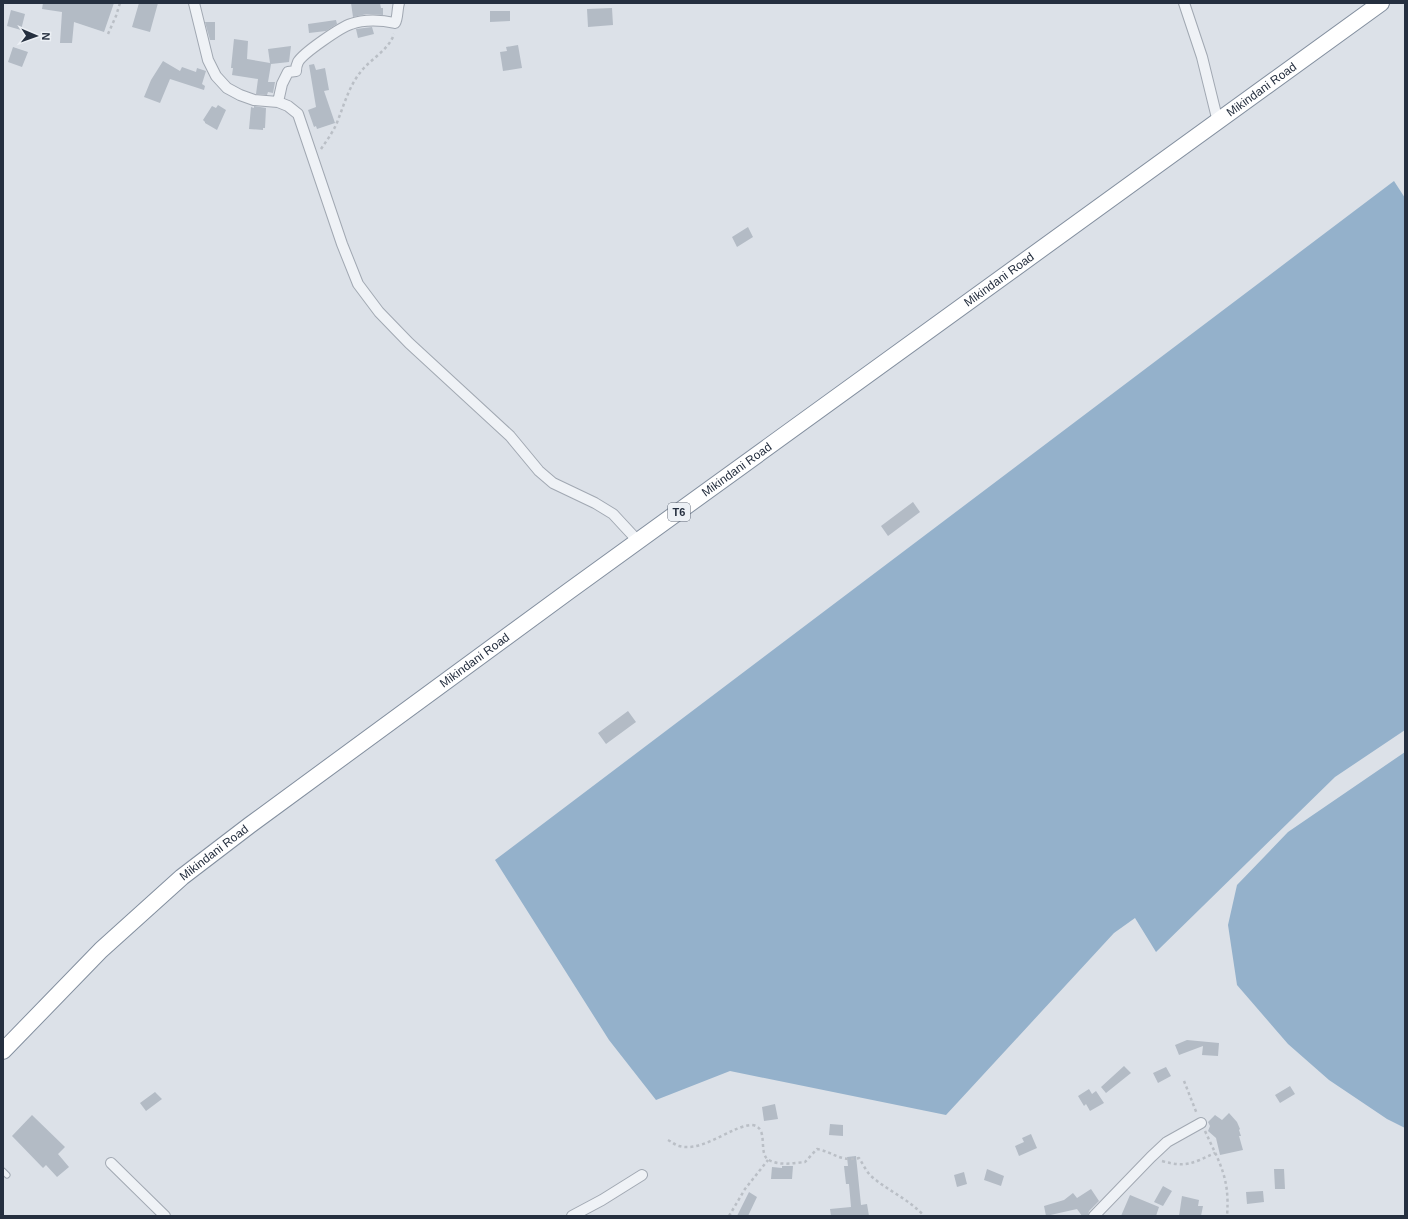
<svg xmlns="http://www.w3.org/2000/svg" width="1408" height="1219" font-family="Arial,sans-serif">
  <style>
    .water { fill: #94b1cb }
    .building { fill: #b3bbc5 }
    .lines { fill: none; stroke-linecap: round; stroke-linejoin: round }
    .service-casing { stroke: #a1a8b2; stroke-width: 7 }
    .minor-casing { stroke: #a1a8b2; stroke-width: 12 }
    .trunk-casing { stroke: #838f9f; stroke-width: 18 }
    .path { stroke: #babfc6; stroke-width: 2.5; stroke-dasharray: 3 3; stroke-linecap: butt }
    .service { stroke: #eff2f6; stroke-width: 5 }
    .minor { stroke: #eff2f6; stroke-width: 10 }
    .trunk { stroke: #fff; stroke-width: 16 }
    .labels { text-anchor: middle; stroke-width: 3; stroke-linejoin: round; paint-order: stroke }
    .shield { fill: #ecf0f5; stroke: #616976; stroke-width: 1 }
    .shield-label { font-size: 11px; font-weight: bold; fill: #252f3f }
    .street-label { font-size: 12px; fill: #252f3f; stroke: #ecf0f5 }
  </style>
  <rect width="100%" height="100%" fill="#dce1e8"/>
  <!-- water -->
  <path class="water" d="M1394 181 1405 198V730L1335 777 1156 952 1135 918 1114 933 946 1115 730 1071 656 1100 609 1040 495 860Z
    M1405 752V1128L1387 1119 1329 1080 1288 1044 1237 985 1228 925 1237 885 1288 832Z"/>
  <!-- building -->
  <path class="building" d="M43 3H114L104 32 74 22 72 43H60L62 12 42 9Z
    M139 3H158L150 32 132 27Z
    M351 3H380L381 8H383V15L367 14 353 17Z
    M612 8 613 25 588 27 587 9Z
    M11 10 25 14 21 30 7 26Z
    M490 11H510V21L490 22Z
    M336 20 337 24 326 31 309 33 308 24Z
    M205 22H215V40H210Z
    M372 27 374 34 358 38 356 29Z
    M234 39 248 41 247 59 270 63 268 49 291 46 289 62 271 64 268 82H275L273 93 268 92 267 95 256 94 258 79 232 75 233 68H231Z
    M518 45 522 68 503 71 500 52 507 51 506 47Z
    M13 47 28 52 22 67 8 62Z
    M163 61 180 71 182 67 196 72 197 68 206 71 202 84 205 86 204 90 170 79 160 103 144 97 151 80Z
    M314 64 316 70 325 68 329 90 324 91 335 123 317 129 316 126 314 127 308 110 316 107 309 65Z
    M218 105 226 110 217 130 205 123V122L203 120 212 106 216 108Z
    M254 106 266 108 265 128H263V130L249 129 251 107 254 108Z
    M748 227 753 237 737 247 732 237Z
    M913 502 920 512 888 536 881 526Z
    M628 711 636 722 606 744 598 733Z
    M1187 1040 1219 1043 1218 1056 1202 1055 1203 1046 1179 1055 1175 1045Z
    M1124 1066 1131 1073 1106 1093 1101 1087Z
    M1166 1067 1171 1076 1158 1083 1153 1073Z
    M1290 1086 1295 1094 1280 1103 1275 1095Z
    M1089 1089 1092 1094 1096 1091 1104 1103 1090 1111 1086 1104 1084 1106 1078 1096Z
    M155 1092 162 1099 146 1111 140 1103Z
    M775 1104 778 1119 764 1121 762 1107Z
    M1229 1113 1237 1122 1240 1129 1239 1130 1241 1136H1239L1243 1150 1220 1155 1216 1138 1208 1131 1210 1126 1208 1122 1215 1115 1222 1120Z
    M32 1115 65 1147 58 1154 69 1167 57 1177 46 1165 43 1168 12 1136Z
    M830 1124 843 1125V1136L829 1135Z
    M1031 1134 1037 1148 1019 1156 1015 1146 1024 1142 1022 1138Z
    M856 1156 861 1205 867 1204 869 1216H831L830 1209 851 1207 849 1184H846L844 1166H848L847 1157Z
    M782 1166H793L792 1179H771L772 1167 782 1168Z
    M987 1169 1004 1176 1001 1186 984 1180Z
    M1274 1169H1284L1285 1189H1275Z
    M964 1172 967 1184 957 1187 954 1175Z
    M1163 1186 1172 1191 1163 1206 1154 1202Z
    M1091 1189 1099 1201 1089 1211 1088 1216H1082L1077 1209 1046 1216 1044 1206 1064 1200 1073 1193 1077 1198Z
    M1263 1191 1264 1202 1247 1204 1246 1192Z
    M749 1192 757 1197 748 1216H737Z
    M1130 1195 1159 1207 1156 1216H1121Z
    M1182 1196 1199 1200 1198 1206H1203L1201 1216H1179Z"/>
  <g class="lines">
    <defs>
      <path id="service" d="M3 1171 7 1175"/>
      <path id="minor" d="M194 3 208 60 216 76 227 88 240 95 254 100 278 102 288 106 298 114 342 244 358 284 379 312 409 343 510 436 539 471 553 483 595 503 613 514 638 541
        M1184 3 1202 57 1218 122
        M278 102 282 84 288 72 296 71C296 69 297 64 298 62 303 53 341 27 351 24 364 19 382 20 395 23 398 18 397 9 399 3
        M111 1163 165 1216
        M572 1216 602 1200 642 1175
        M1094 1216 1151 1157 1167 1142 1201 1123"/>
      <g id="trunk">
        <path id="s1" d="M3 1051 101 950 182 877 250 825 569 591 1381 3"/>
      </g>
    </defs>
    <!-- service casing -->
    <use href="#service" class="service-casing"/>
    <!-- minor casing -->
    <use href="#minor" class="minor-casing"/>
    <!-- trunk casing -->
    <use href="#trunk" class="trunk-casing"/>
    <!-- path -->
    <path class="path" d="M108 34 116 16 120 3
      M321 149C327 140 334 131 338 120 345 102 350 83 364 68 374 57 389 49 394 34
      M1184 1081 1197 1114
      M1205 1131C1220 1164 1230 1178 1227 1216
      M668 1140C672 1142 675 1145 679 1146 697 1151 718 1137 734 1130 739 1128 746 1125 752 1125 770 1127 757 1154 769 1160 779 1166 795 1163 805 1162L817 1149C833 1152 840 1162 859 1158 863 1164 866 1171 871 1176 888 1191 909 1199 924 1216
      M1162 1161C1186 1168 1193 1163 1215 1153
      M729 1216 745 1189 768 1160"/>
    <!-- service -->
    <use href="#service" class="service"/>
    <!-- minor -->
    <use href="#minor" class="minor"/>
    <!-- trunk -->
    <use href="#trunk" class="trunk"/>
  </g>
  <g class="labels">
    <!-- shield labels -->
    <rect class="shield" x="668" y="503" width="22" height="18" rx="3"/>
    <g class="shield-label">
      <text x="679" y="516">T6</text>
    </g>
    <!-- street labels -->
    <g class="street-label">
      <text dy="4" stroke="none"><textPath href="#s1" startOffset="1586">Mikindani Road</textPath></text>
      <text dy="4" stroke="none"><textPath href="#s1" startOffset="1262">Mikindani Road</textPath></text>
      <text dy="4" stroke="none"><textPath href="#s1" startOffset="938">Mikindani Road</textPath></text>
      <text dy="4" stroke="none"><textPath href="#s1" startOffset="614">Mikindani Road</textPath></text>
      <text dy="4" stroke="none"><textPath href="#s1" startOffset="290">Mikindani Road</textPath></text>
    </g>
  </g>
  <!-- border -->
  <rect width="1408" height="1219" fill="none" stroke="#252f3f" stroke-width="8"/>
  <!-- north arrow -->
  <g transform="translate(36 36) rotate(92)" stroke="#ecf0f5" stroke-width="3" paint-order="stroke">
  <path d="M0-3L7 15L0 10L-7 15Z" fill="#252f3f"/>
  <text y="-6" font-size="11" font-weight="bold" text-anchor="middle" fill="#252f3f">N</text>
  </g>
</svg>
